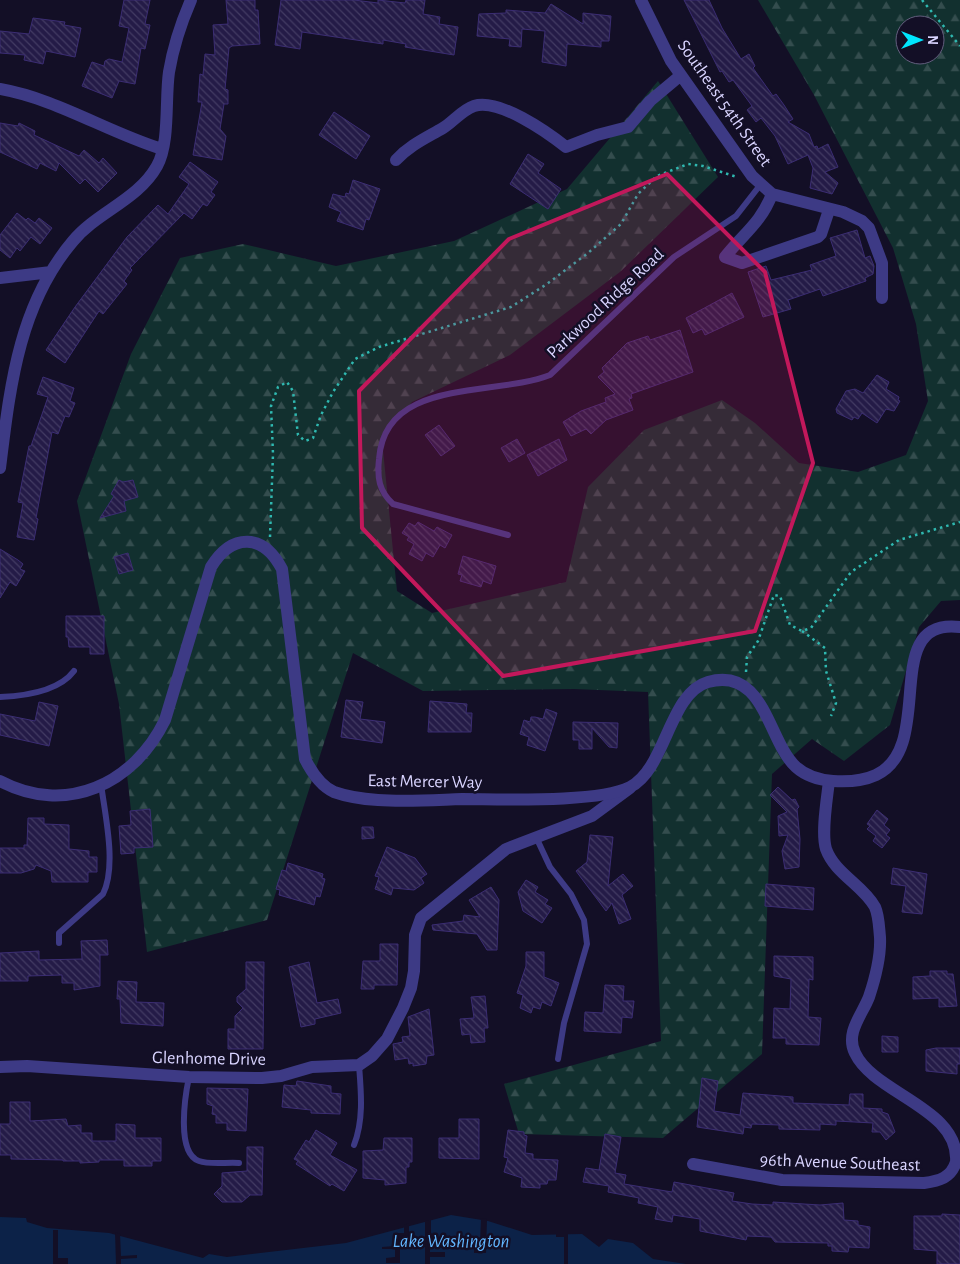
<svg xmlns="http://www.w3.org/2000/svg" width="960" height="1264" font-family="'Alegreya Sans',sans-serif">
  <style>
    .forest { fill: url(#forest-firs); fill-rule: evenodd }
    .water { fill: #0c2248 }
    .pier { fill: #130f26 }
    .building { fill: url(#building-back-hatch); stroke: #3b2d73 }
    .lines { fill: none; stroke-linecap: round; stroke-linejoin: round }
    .path { stroke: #2fb8b0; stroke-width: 2.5; stroke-dasharray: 2.5 4; stroke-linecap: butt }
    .service { stroke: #3d3a85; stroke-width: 6 }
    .minor { stroke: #3d3a85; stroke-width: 12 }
    .tertiary { stroke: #3d3a85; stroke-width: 12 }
    .marked { fill: #c2185b; fill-opacity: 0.2; stroke: #c2185b; stroke-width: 4; stroke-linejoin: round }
    .labels { text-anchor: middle; stroke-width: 5; stroke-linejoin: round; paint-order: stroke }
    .street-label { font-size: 18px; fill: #d9d4ff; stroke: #130f26 }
    .water-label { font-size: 19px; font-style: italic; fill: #62b6ff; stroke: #130f26 }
  </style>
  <defs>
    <pattern id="forest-firs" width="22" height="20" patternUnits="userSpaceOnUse" patternTransform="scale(1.25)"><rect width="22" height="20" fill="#12302f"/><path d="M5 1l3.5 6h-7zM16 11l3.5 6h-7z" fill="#344d4e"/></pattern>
    <pattern id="building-back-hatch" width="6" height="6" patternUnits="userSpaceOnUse" patternTransform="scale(1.25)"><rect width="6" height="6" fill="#241b47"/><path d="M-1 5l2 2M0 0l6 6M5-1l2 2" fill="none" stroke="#433b63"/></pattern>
  </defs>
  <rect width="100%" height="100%" fill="#130f26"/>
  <!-- forest -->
  <path class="forest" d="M758 0H960V600L941 601 919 627 890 725 844 761 812 739 772 774 762 1054 663 1138 519 1134 504 1084 661 1041 648 692 574 689 423 691 353 653 267 920 147 952 119 704 77 501 131 354 180 258 243 244 336 266 454 241 567 189 658 81 718 177 620 272 510 355 412 402 382 440 397 591 432 613 566 582 588 487 644 430 722 400 755 423 799 463 858 472 906 455 928 401 916 324 893 248 814 95ZM905 25H935V55H905Z"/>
  <!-- water -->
  <path class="water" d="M451 1215 488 1221 532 1235 582 1234 599 1247 608 1239 633 1243 653 1259 686 1264H0V1217L26 1218 27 1222 47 1228 109 1233 203 1258 209 1254 227 1257 346 1243Z"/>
  <!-- pier -->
  <path class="pier" d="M481 1218 487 1219 486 1253H474V1245H480Z
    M431 1220V1242H445V1245H430V1252H445V1257H430V1264H425V1221Z
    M409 1223V1239H400V1263H386V1258L395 1257V1249H382V1247L395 1246V1233H404V1225Z
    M53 1230H58V1258H68V1264H53Z
    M115 1232 120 1234 121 1256 137 1255V1258L121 1259V1264H116Z
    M556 1232H568V1264H564V1237H556Z"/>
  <!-- building -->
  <path class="building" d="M124 0H150L145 24 150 25 145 49 141 48 135 84 119 81 112 98 82 86 92 62 104 66 105 61 109 59 122 62 129 28 119 26Z
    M226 0H255V10H258L260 44 232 46 229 48 225 89 228 90V104H224L220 129 226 136 222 160 193 155 202 102H198L200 74 203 75 205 54 215 55 213 25 228 24Z
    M281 0H354L378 3V0L405 3 406 0H425L423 14 440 17 439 24 458 27 454 55 405 47 406 44 383 40V44L302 32 300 49 275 45Z
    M684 0H709L722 28 741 59 749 54 755 66 753 68 773 96 776 94 784 105 793 119 788 122 809 134 814 147 817 146 818 149 828 144 838 167 825 172 838 183 832 194 810 188 813 168 808 155 788 164 775 136 761 118 756 122 747 110 752 106 733 80 729 82 722 71 720 72Z
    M551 4 583 24V13L611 16 609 41H601V47L567 44 566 66 542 62 545 31 522 29 521 47 509 46 510 39 477 36 479 14 506 13V10L545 13Z
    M33 18 65 22 64 25 81 28 75 57 46 51 43 64 24 60 25 55 0 53V31L29 34Z
    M334 112 370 136 356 159 319 135Z
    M0 123 18 126 19 123 35 131 34 135 79 156 84 150 99 163 103 158 117 173 98 192 85 179 80 184 59 163 56 171 40 163 37 169 0 152Z
    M528 154 544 164 538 173 561 189 548 209 510 184Z
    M190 162 218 182 211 192 215 195 207 206 203 204 192 219 184 213 130 268 132 270 124 281 127 284 103 314 99 311 65 363 46 350 75 307 127 237 158 205 168 214 189 184 179 177Z
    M353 180 380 189 369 220 366 219 363 230 337 221 341 212 329 207 333 194 345 197 346 193 349 194Z
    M17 213 26 220 28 218 35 223 39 218 52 228 40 244 31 237 20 251 17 248 10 258 0 250V235Z
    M857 230 865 258 870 256 874 266 873 274 865 278 866 281 823 296 820 289 788 300 791 309 763 317 748 272 766 266 771 280 812 270 810 265 836 256 830 238Z
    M732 293 744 317 705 335 702 329 693 333 686 318Z
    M680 330 693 372 631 394 632 398 629 399 633 410 606 420 591 434 586 429 571 436 563 422 581 411 606 402 605 398 615 394 598 377 604 372 602 368 627 343 648 336 650 340Z
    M877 375 889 382 886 389 899 397 898 400 900 401 894 411 886 409 877 423 862 413 858 419 854 417 852 420 837 413 836 409 846 391 855 389 863 393Z
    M43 377 74 388 70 401 75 403 69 417 65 416 58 434 52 432 36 518 38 519 34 540 17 537 23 503 18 502 29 446H31L48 397 37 394Z
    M439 425 455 446 441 456 425 435Z
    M517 439 525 453 509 462 501 448Z
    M559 439 567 460 538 476 527 455Z
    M119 480 123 482 133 480 138 497 124 501 126 511 100 518 114 496 111 494Z
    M418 522 434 531 437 527 452 535 445 548 440 545 433 557 426 553 422 561 409 554 414 544 407 540 409 537 402 533 409 523 415 526Z
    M0 549 18 560 23 564 20 569 25 571 16 586 10 582 0 598Z
    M128 553 133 570 119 574 114 557Z
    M463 556 496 566 491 584 483 581 481 587 460 581 462 575 458 574Z
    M66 616H104V654H90V647H69L68 637H66Z
    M346 700 363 702 360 719 385 722 382 743 341 737Z
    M430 701 467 704 466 713H472L471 732H428Z
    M39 702 58 706 49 746 0 735V714L35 721Z
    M546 709 557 713 545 751 527 745 529 737 520 734 524 720 530 722 531 717H535L543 719Z
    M573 722 618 723 617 748 609 747 592 728V749H579V740H573Z
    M778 787 792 800 795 799 799 807 797 809 800 839 799 867 785 869 782 851 788 835 779 836 778 816 787 812 770 795Z
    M150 809 153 847 134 848V853L121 854 119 826 131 825 130 811Z
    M877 810 888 819 884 825 890 830 886 835 890 838 882 848 873 841 876 836 867 829 870 826 867 824Z
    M28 818H44V824L69 825V849L89 851V857H97V872H88V882H52L51 871 36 865 34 869 21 873H0V848H24V845H27Z
    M362 827H373L374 838 362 839Z
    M590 835 613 837 608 886 623 874 633 886 622 895 631 919 619 924 612 903 606 911 576 871 587 862Z
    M387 847 415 858 427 874 421 878 424 883 414 890 393 888 391 895 375 889 379 877 375 876Z
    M288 863 323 874 322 878 325 879 320 897 316 896 314 905 279 895 280 890 276 889 282 870 286 871Z
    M893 868 927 874 922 914 902 912 906 886 891 884Z
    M526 880 538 887 535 892 548 900 545 904 552 908 542 923 523 911 518 892Z
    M766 884 814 888 813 910 765 906Z
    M491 887 499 900 497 950H487L477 934 433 930 432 925 463 921 464 915 480 917 469 900Z
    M107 940 108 955H100V986L74 990V983H62V975L28 976V981H0V953L39 951V960L82 959 81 941Z
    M380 944H398L397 985H374V989H361L363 961H380Z
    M526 952H544V977L559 983 551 1006 542 1002 540 1009 533 1007 531 1013 520 1008 523 995 517 993 526 966Z
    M774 956 813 957V980L809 979 808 1017 821 1018 819 1045 786 1044V1038H773L774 1008 790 1009 791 979 774 976Z
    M246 962H264L263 1049H228V1029H235V1016L243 1008 237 1002V997L246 989Z
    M309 962 317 1003 338 999 341 1013 315 1019V1024L301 1027 289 967Z
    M930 971H947V974H953L957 1006 939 1007V998L913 999V977L930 976Z
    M118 981 137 982 136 1002 164 1003 163 1026 121 1023 120 999H117Z
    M605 985 624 986 623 1001H634L632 1018 622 1017 621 1033 584 1031 585 1012 603 1013Z
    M485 996 488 1028H484L485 1042 471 1043 470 1034 462 1035 460 1019 474 1018 471 997Z
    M429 1009 434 1055 427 1056 426 1064 413 1066V1063L409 1064 408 1058 395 1060 393 1044 403 1042 402 1037 410 1036 408 1017Z
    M882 1036 898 1037V1052H882Z
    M936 1048H960V1064H957V1074L926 1071V1050Z
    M702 1078 718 1081 714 1111 740 1115 743 1093 793 1097V1103L849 1105 850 1094H863V1108L882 1109V1112L888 1114 895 1132 886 1140 880 1132H872L873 1123 836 1121V1125L820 1124V1130L779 1129V1125L752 1124 751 1128 744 1127 743 1134 697 1127Z
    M297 1081 331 1086V1093L341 1094 340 1114 311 1113V1110L282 1107 284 1085 296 1086Z
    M207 1088 248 1089 246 1131 227 1130V1123H216V1115L212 1114 213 1106 207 1104Z
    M10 1102H30V1121L66 1119 68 1126 81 1125V1133H92V1141H116V1124L135 1125V1138H161V1161H152V1166H124V1160H99V1162L80 1163V1161H63V1160L11 1159V1155H0V1124H10Z
    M459 1119H479V1159L439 1158V1138H459Z
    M316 1130 337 1143 330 1155 357 1170 344 1191 332 1184 330 1186 296 1164 298 1161 294 1159 306 1140 309 1142Z
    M508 1130 524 1132V1135L527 1136 525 1153 533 1154V1159L558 1160 556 1180H548L547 1184H540V1188L521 1187 522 1178 504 1172 508 1158 504 1157Z
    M605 1134 621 1137 615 1173 626 1175 624 1184 672 1192 674 1182 734 1193 732 1201 752 1204 773 1205V1202L820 1205 843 1203 844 1220 858 1221V1225L870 1227 869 1248 849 1247 848 1252 832 1251V1246H828V1243L775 1242 771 1237 747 1236 746 1240 700 1231V1219L673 1215 672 1222 655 1219 658 1207 638 1203 639 1198 608 1192 609 1186 583 1182 586 1168 599 1170Z
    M384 1138H412V1162H409V1167H406V1183L385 1185V1180L363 1178V1151L383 1150Z
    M247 1147H263L262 1195H250L242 1202H222L214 1194 222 1186V1173L247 1171Z
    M942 1214 960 1215V1264H937V1251L914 1249V1216H942Z"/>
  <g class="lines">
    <!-- path -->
    <path class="path" d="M922 0 960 46
      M270 537 273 454 271 406 278 387 287 382 293 391 298 435 305 441 313 438 321 415 333 392 355 359 379 347 511 307 547 284 588 253 621 224 638 194 657 176 688 164 703 166 737 177
      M802 631 825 648 826 671 836 703 831 716
      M746 672 747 657 758 641 774 595 780 596 790 625 802 631 811 628 851 572 899 540 960 522"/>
    <!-- service -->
    <path class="service" d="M508 535 393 504C379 491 377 478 379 459 385 377 494 397 550 375L674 257 736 216 761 184
      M0 697C24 696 59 691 74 671
      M536 837 550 867 571 894 584 920 587 944 564 1023 558 1059
      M59 943V933L103 894C117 866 105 815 101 784
      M189 1077C185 1096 176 1153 199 1161 210 1165 227 1162 239 1163
      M354 1145C364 1120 361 1091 359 1065"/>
    <!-- minor -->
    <path class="minor" d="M641 0 671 61 752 176 772 194 843 212 862 221 869 228 882 263V298
      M0 89C57 99 107 132 162 149
      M396 160C410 145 426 138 443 128 453 122 462 110 474 106 499 98 547 132 566 147L597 135 628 127 650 101 681 75
      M772 194C761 223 743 234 725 257L742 263 818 237 821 234 829 210
      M0 278 51 272
      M0 468C10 388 18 306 73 241 97 212 138 200 157 166 170 143 165 99 169 72 173 48 181 23 191 0
      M0 1067 27 1066 189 1077 262 1078 281 1076 312 1067 359 1065 372 1056 387 1039 403 1008 411 988 414 971 415 935 421 918 506 849 592 816 630 788
      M693 1164 782 1180 924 1183C939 1181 951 1178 956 1162 960 1108 874 1094 855 1053 845 1033 862 1015 869 997 875 979 881 956 880 937 879 928 879 916 875 907 863 885 835 874 826 849 821 833 827 799 829 781"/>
    <!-- tertiary -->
    <path class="tertiary" d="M0 781C66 816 134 784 165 720L211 567C232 533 263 533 282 569L305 759C311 771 321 786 334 792 348 797 363 799 378 800 406 802 434 800 462 799 502 799 598 803 630 787 666 769 669 693 708 682 765 666 768 742 796 767 806 776 820 780 833 781 848 782 863 781 876 775 938 746 878 617 960 627"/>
  </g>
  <!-- marked area -->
  <path class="marked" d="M667 174 765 272 813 463 755 631 503 676 362 528 359 391 509 239Z"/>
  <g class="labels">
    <!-- street labels -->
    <g class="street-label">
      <text transform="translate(725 103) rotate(55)" y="6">Southeast 54th Street</text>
      <text transform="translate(605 303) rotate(-43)" y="6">Parkwood Ridge Road</text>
      <text transform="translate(425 781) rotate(1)" y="6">East Mercer Way</text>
      <text transform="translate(209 1058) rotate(1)" y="6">Glenhome Drive</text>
      <text transform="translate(840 1162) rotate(2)" y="6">96th Avenue Southeast</text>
    </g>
    <!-- water labels -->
    <g class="water-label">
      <text x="451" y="1247">Lake Washington</text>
    </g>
  </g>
  <!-- north arrow -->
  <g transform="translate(920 40) rotate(90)"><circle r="24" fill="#130f26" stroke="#625e7d"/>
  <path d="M0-4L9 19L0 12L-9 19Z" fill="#00e5ff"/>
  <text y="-8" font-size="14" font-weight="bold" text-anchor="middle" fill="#d9d4ff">N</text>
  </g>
</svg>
